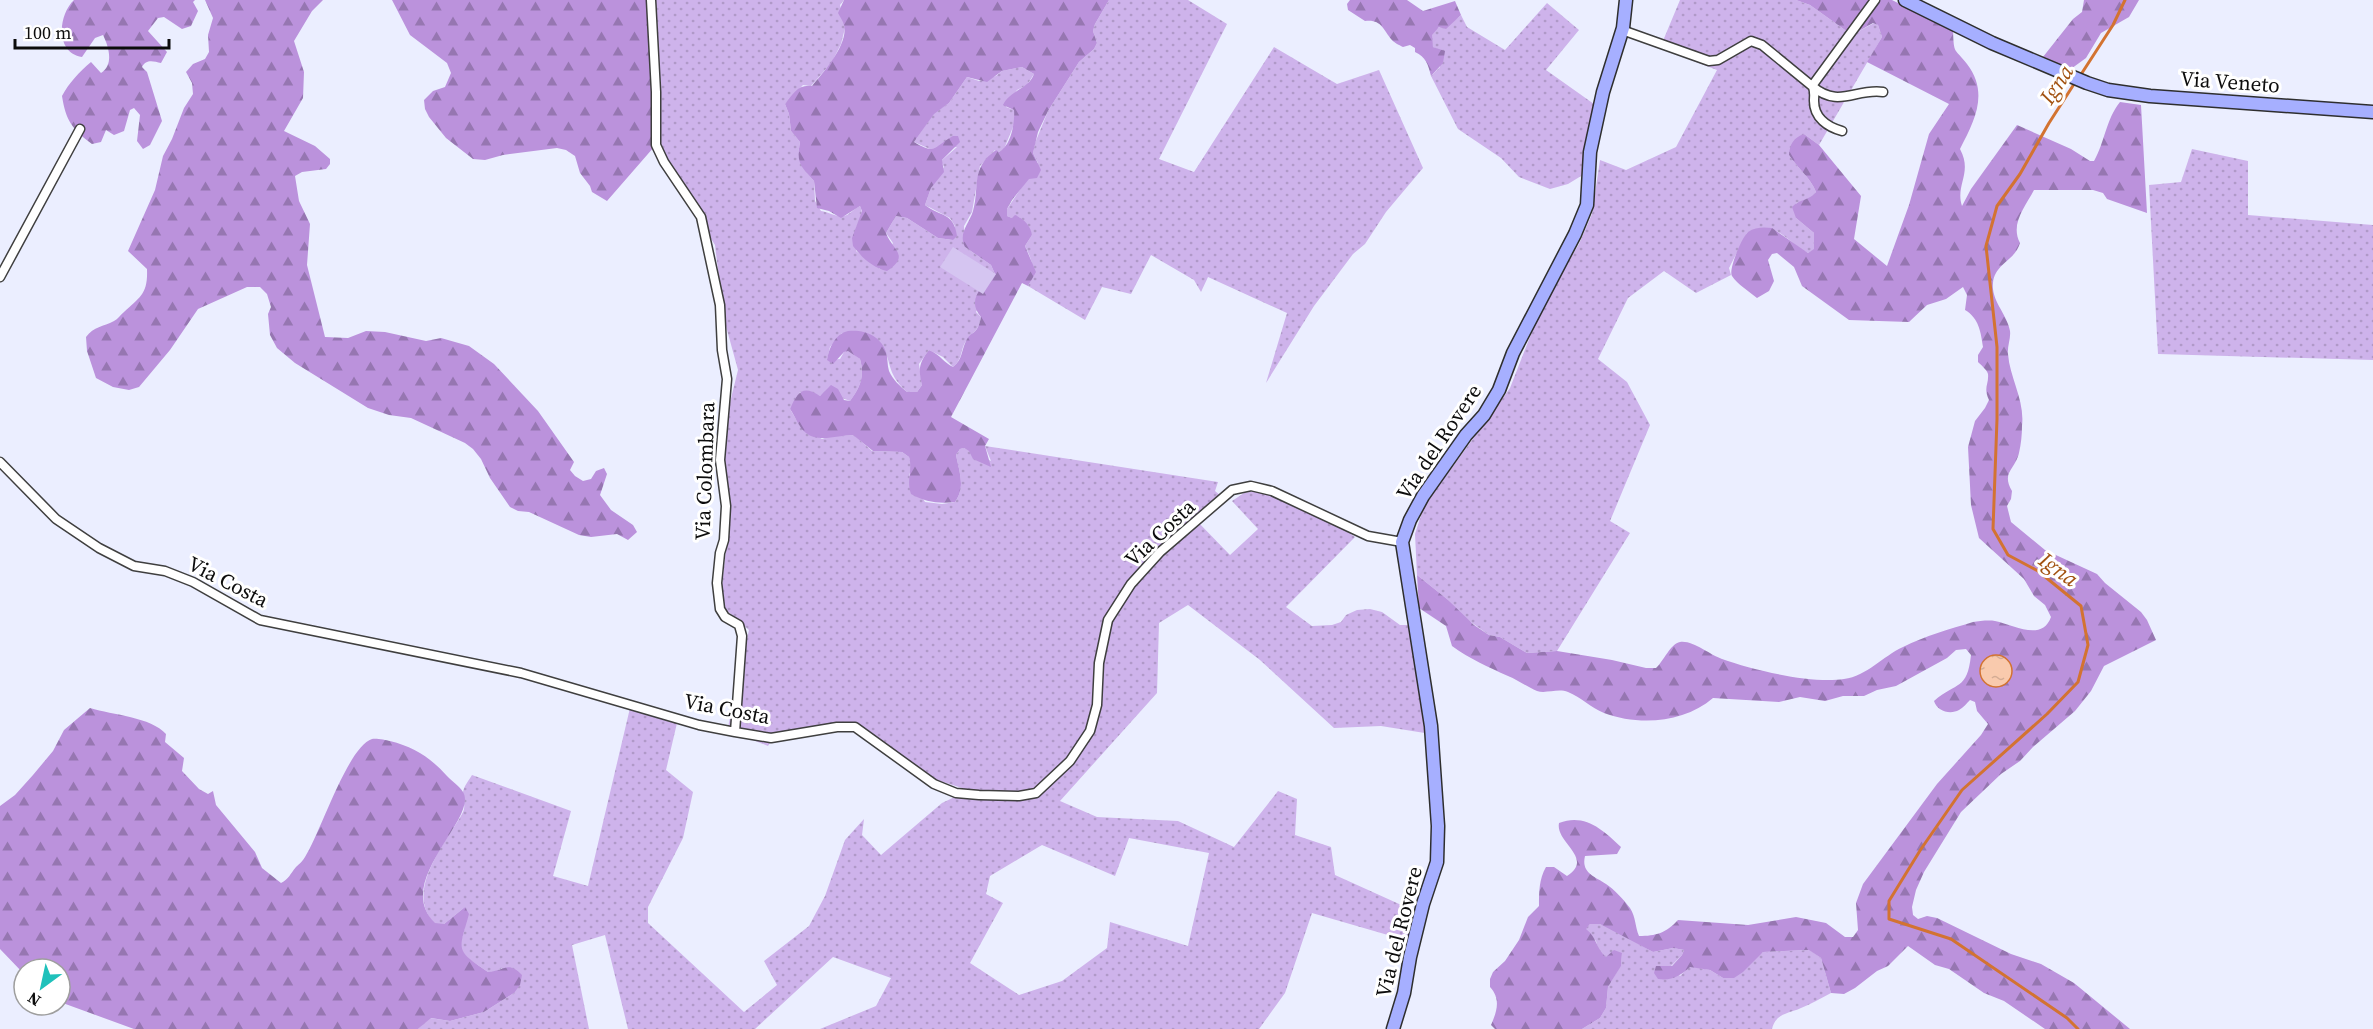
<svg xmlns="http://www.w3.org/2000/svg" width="2373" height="1029" font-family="'Source Serif 4',serif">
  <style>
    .grass { fill: url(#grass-dots); fill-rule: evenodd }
    .forest { fill: url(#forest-firs) }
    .pitch { fill: #d5c5f1 }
    .water { fill: url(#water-ripples); stroke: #d37331; stroke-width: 1.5 }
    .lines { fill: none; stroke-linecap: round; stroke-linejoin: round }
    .stream { stroke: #d37331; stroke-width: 3 }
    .street-casing { stroke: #3f3f3f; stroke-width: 11 }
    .secondary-casing { stroke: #2e2e2e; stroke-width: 15 }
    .street { stroke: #fff; stroke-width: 8 }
    .secondary { stroke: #a6afff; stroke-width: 12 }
    .labels { text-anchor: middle; stroke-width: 6; stroke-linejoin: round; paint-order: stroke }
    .street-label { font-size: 21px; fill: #0c0c0c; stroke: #fff }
    .water-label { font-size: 22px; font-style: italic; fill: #a25211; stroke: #fff }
  </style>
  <defs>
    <pattern id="grass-dots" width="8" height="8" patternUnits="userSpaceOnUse" patternTransform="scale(1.5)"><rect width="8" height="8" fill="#ceb3eb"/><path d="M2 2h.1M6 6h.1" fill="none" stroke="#b099c8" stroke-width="1.8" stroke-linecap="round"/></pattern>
    <pattern id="forest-firs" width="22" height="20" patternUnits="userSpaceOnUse" patternTransform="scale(1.5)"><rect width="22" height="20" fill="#bb92dc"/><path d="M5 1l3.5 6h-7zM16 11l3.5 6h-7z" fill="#9676b1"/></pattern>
    <pattern id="water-ripples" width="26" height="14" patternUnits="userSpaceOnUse" patternTransform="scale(1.5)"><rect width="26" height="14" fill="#f9caad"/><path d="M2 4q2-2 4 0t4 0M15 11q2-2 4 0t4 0" fill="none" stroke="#d4ac94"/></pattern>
  </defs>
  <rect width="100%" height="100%" fill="#ebeeff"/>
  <!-- grass -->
  <path class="grass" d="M652 0H844L840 5 845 28 841 44 832 62 811 86 803 85 785 104 789 114 791 131 800 142C796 161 803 168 814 181L815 201 821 211C830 212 838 219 847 215 851 213 855 208 860 206 865 216 857 221 856 230 855 236 856 244 856 251L880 269 893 243 886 233 896 216 907 218 938 238 953 240 955 226 950 218 925 205 931 188 944 167 941 161 957 147 930 149 914 142 934 113 949 103 967 77 979 81 996 76 1002 71 1022 67 1034 74 1027 85 1017 90 1006 107 1014 110 1015 122 1004 149 999 152 995 150 980 166 972 212 964 226 965 247 991 265 995 274 976 312 981 317C978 333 973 331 966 341 960 350 963 359 953 367L943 357 929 350 919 364 922 385 917 392H907C884 371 894 362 879 341L842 333 830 347 827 360 840 359 844 352 848 350 860 359C865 377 860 387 850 401L826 392 820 396 800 392 790 409 800 426 822 439 830 436 854 435 872 451 902 452 909 457 912 467 909 475 925 502 942 504 955 502C966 487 959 471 956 455L960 449 964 448 991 461 985 446 1218 482 1215 491 1221 496 1196 520 1230 555 1258 529 1232 501 1244 493 1274 488 1320 512 1355 537 1286 607 1312 626 1332 625 1341 622 1346 615 1357 610 1370 609 1382 612 1400 625H1412L1431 734 1381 726 1334 728 1260 660 1188 605 1159 623 1157 693 1060 801 1097 817 1178 821 1234 847 1278 791 1297 799 1295 835 1331 847 1335 875 1419 913 1412 942 1312 913 1285 993 1259 1029H820L876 1006 891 978 833 957 755 1029H628L605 935 572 945 589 1029H418L430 1018 450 1021 484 1012 514 993 502 968 495 972H488L469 959 462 952 460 945 465 927V907L444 924H435C403 892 446 843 462 814 467 806 462 800 463 792 464 786 469 780 472 775L571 811 553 876 588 886 630 708 677 723 666 770 693 792 683 838 648 907V923L744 1012 777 985 764 961 809 926 825 896 845 840 864 819 862 835 881 855 942 803 959 795 962 788 931 778 906 763 873 734 860 727 775 735 768 746 748 738 728 727 749 630 724 608 722 586 728 531 727 497 716 459 738 370 724 319 715 245 654 147ZM1129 838 1209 853 1188 946 1110 922 1107 948 1062 981 1019 995 970 963 1003 903 986 894 990 876 1042 845 1115 876Z
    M1109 0H1188L1227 24 1159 159 1194 172 1274 47 1337 84 1379 70 1423 168 1386 212 1365 244 1353 254 1314 306 1266 383 1287 313 1208 277 1201 292 1194 280 1151 255 1131 294 1102 287 1085 320 1028 286C1037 272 1032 260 1025 246L1032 235 1019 217 1012 218 1007 216V209L1038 163 1033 153 1035 143 1048 111 1079 62 1094 49 1097 43 1093 31 1095 24Z
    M1680 0H1796L1810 5 1852 35 1874 23 1878 25 1882 37 1819 145 1804 134 1789 155C1797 168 1811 178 1816 192L1811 199 1796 203V218L1814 233V250L1808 253C1784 240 1777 219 1747 233L1729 268 1731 275 1696 293 1664 271 1628 298 1598 359 1627 382 1650 425 1610 521 1630 533 1557 651 1527 653 1500 637 1489 635 1461 615 1447 599 1417 575 1415 534 1424 506 1510 388 1544 301 1579 244 1592 214 1600 160 1626 170 1676 147 1717 70 1660 48Z
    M1547 3 1579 30 1546 70 1601 109 1586 173 1568 184 1550 189 1519 177 1501 158 1458 129 1431 76 1440 67 1437 49 1433 47C1425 24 1448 28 1461 15L1467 27 1505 50Z
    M2192 149 2248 161V215L2373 225V360L2158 354 2149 185 2181 182Z
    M1590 924H1600L1609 927 1653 952 1673 948 1684 950 1682 955 1671 966 1680 976 1690 966 1710 970 1723 978 1763 952 1810 950 1821 958 1831 993C1821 998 1811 1004 1801 1008 1788 1014 1776 1013 1772 1029H1582L1600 1018 1606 1008 1608 987 1621 965 1622 953 1606 957 1599 952 1596 941 1585 929Z"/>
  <!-- forest -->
  <path class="forest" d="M74 0H195L193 2 198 11 191 26 182 29 164 17 158 18 148 31 167 52 161 63C153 61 146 59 142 67L147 72 162 121 150 145 143 149 137 141 140 115 134 108 130 110 124 131 114 135 106 130 101 142 92 144C72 129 66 121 62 96 69 83 79 72 91 62L101 73C114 65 109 47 103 35L95 38 82 57C55 53 58 15 74 0Z
    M205 0H323L312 11 294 41 304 72 303 98 284 131 315 146 330 159V164L326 169 302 172 295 176 299 201 310 224 307 265 325 337 348 338 366 331 385 332 426 341 441 338 469 346 494 364 538 411 574 462 570 470 575 476 583 481 591 479 596 471 604 468 607 474 600 495 611 510 633 525 637 532 628 540 617 534 591 537 579 535 529 512 518 511 510 507 490 478 481 459 473 449 465 443 411 418 389 415 368 408 295 363 277 348 270 335 268 314 271 307 267 294 260 287H247L198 309 170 350 139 387 129 390 113 387 96 378 87 351 86 337C94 326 103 327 114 321 118 319 120 315 124 312 140 297 148 294 147 269L128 251 155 190 163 156 172 139 184 108 193 94 192 83 186 72 193 64 205 59 209 52 208 35 213 18Z
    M392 0H652L654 147 607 201 592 192 590 186 580 173 575 156 566 150 557 148 503 155 485 160 473 159 446 138 429 117 425 109 424 100 433 91 445 87 451 73 447 63 410 35Z
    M844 0H1109L1095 24 1093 31 1097 43 1094 49 1079 62 1048 111 1038 132 1033 153 1041 170 1037 178 1029 179 1012 200 1007 209V216L1012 218 1015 215C1023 218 1031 226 1032 235L1025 246 1036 272 1028 286 1022 283 951 417 989 439 985 446 991 467 973 459 969 451 964 448 960 449 956 455C959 471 966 487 955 502 938 504 926 502 911 494 906 480 913 470 909 457L902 452 873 451 853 435C839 435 818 443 806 433 799 428 795 416 790 409 798 391 803 385 820 396L831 385 838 389 844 400 850 401C860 387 865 377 860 359L848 351 844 352 833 364 827 360C829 348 835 334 848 331 864 329 881 336 886 352 888 358 887 365 889 371 893 380 900 386 907 392H917L922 385C918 369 919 363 929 350 941 355 944 363 953 367 963 359 961 351 966 341 971 330 977 337 981 317 966 300 982 286 995 274L991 265 965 247C958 233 969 224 973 211 980 187 970 168 996 150L999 152C1011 146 1015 123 1014 110L1003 105C1010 90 1029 89 1034 74L1022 67 1002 71 987 82 967 77 949 103 934 114 914 142C937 156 934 146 953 136H958L960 142 942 160 944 172 931 188 925 205C940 217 954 212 957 236L953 240 938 238 907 218 896 216 886 233C892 250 911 255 887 271 873 268 861 257 853 246L852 238 862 211 860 206 841 218 829 211 817 208 814 181C801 166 796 164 800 142L791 131 789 114 785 104C793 94 798 84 812 86 823 73 849 44 844 25 843 21 840 17 838 13Z
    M1350 0H1407L1423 11 1455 1 1461 15 1446 29 1439 27 1432 35 1433 47 1445 51 1443 63 1431 76C1428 64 1426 57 1415 52V48L1410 45 1403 47C1399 45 1393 42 1391 39 1383 29 1381 19 1365 21L1348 10 1347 4Z
    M1796 0H1892L1953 31C1954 55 1954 47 1967 64 1989 93 1975 120 1960 149 1973 173 1955 185 1962 206L1971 189 2017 125 2071 149 2090 161H2094C2105 142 2106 119 2120 102L2141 105 2147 213 2107 199 2103 193 2093 190H2034C2025 207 2010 224 2020 243 2015 261 1995 263 1993 283 1991 301 2007 314 2010 331 2011 338 2007 347 2008 354 2010 379 2025 400 2022 426 2022 435 2021 444 2019 453 2015 470 2001 472 2012 491L2011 499 2007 506 2011 522 2045 550 2097 574 2105 583 2141 612 2147 620 2156 640 2104 666 2091 691 2075 711 2033 747 2020 761 2001 774 1961 812 1924 872 1916 890 1912 907 1913 915 1918 919 1927 916 1937 918 2011 954 2041 964 2074 983 2130 1029H2045L2004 1001 1984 993 1949 969 1935 965 1908 946 1888 966 1877 971 1855 988 1844 994 1831 993 1821 958 1809 950 1763 952 1743 972 1734 978H1723L1710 970 1690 967C1680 976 1672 981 1658 979L1654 973 1656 966H1672L1682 955 1684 950 1673 948 1653 952 1600 924H1590L1586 929C1597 937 1596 949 1606 957L1614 950 1622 953 1621 966 1608 987 1606 1008 1600 1018 1582 1029H1495L1491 1025C1497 1011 1501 999 1490 987V979L1493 972 1505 961 1519 940 1528 917 1539 906C1539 892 1539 879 1546 867H1554L1567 876C1595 858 1555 843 1559 823 1585 813 1603 830 1621 847L1617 854 1585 856C1581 873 1594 876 1606 884 1614 889 1624 900 1630 908 1636 917 1635 927 1639 936 1656 936 1666 933 1678 920L1748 925 1796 917 1826 923 1845 937H1853L1858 930 1856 903 1863 884 1937 784 1981 735 1988 724 1977 711 1975 702 1970 700C1967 703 1963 708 1959 710 1950 715 1937 711 1934 701 1957 681 1967 691 1971 655L1966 649 1956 650 1947 658 1896 686 1877 690 1864 696H1843L1825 701 1800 697 1779 702 1713 698C1684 723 1639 726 1604 713 1591 708 1581 697 1568 692 1558 688 1546 694 1537 691 1527 687 1518 680 1508 676 1488 667 1470 659 1452 646L1446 626 1419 608 1417 575 1447 599 1474 625 1489 635 1500 637 1527 653 1557 651 1612 660 1646 668H1656C1663 662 1671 643 1680 642 1693 640 1710 655 1722 659 1753 670 1811 684 1844 679 1867 676 1883 656 1903 647 1925 636 1950 629 1973 622 1979 621 1989 620 1995 621 2014 625 2042 642 2051 617L2045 605 2034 596 2024 579 1979 538 1971 505 1968 447 1975 421 1985 408 1989 400C1983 387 1989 385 1988 374 1987 370 1981 365 1978 362V355L1983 347C1981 333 1979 318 1965 310L1967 295 1963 287 1946 299 1927 305 1909 322 1849 320 1802 286 1794 267 1777 253 1772 254 1768 260 1774 281 1769 291 1757 298C1750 292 1737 284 1732 276 1728 270 1742 237 1748 232 1755 227 1764 227 1772 228L1808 253 1814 249V233L1796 218 1792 207C1799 199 1809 201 1816 192 1811 178 1797 168 1789 155 1790 144 1793 138 1804 134L1819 145 1861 196 1854 239 1887 266 1909 205 1929 134 1949 104 1867 62 1882 37 1878 25 1873 23 1852 35 1810 5Z
    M2084 0H2139L2129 17 2101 33 2086 58 2064 74 2039 62 2073 19 2082 12Z
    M90 708C113 715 151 717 166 734L165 742 184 758 182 771 199 789 208 794 213 791 216 805 255 852 262 868 281 883C289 879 290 874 296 867 299 864 303 861 305 857 320 834 348 746 372 739 376 738 386 740 390 741 414 747 431 758 447 776 452 781 460 787 463 792 479 818 392 882 435 923L444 924 465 907 469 914C459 951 454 949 488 972 504 971 508 960 522 975L520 985 514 993 484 1012 450 1021 431 1018 418 1029H134L60 1002V969H24V974L0 949V806L15 795 33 775 53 751 64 730Z"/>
  <!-- pitch -->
  <path class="pitch" d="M953 247 996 274 983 294 940 267Z"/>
  <!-- water -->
  <path class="water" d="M1980 671a16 16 0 1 1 32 0a16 16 0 1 1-32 0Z"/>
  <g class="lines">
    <!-- stream -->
    <path class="stream" d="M2080 76 2113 25 2125 0
      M2076 81 2049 123 2020 174 1997 206 1986 246 1997 347V419L1993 529 2008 555 2038 571 2081 606 2088 645 2078 682 2047 714 1962 790 1921 849 1889 901V919L1951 939 2067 1018 2078 1029"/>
    <defs>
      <path id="street" d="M651 0 656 92V145L664 162 701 217 720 305 722 350 727 379 720 460 726 506 724 540 720 553 717 583 720 609 725 617 739 625 742 636 735 732
        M1622 30 1709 61 1718 60 1751 41 1762 45 1812 86 1875 0
        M1812 86C1839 109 1855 88 1883 92
        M1813 87C1815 93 1814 95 1814 101 1814 118 1828 127 1842 131
        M0 277 80 129
        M0 462 56 519 99 548 134 566 165 571 193 582 260 620 521 673 699 725 735 732 771 738 837 727H855L934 784 956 793 979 795 1019 796 1036 793 1070 761 1090 731 1097 705 1099 663 1108 620 1131 584 1160 552 1232 490 1251 486 1272 491 1368 536 1402 542"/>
      <path id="secondary" d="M1905 0 1992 43 2087 83 2108 90 2150 96 2373 112
        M1393 1029 1404 993 1410 957 1423 904 1437 862 1438 826 1431 726 1402 542 1410 520 1423 496 1466 435 1484 415 1499 390 1513 353 1575 234 1587 205 1590 152 1603 92 1623 28 1626 0"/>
    </defs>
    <!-- street casing -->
    <use href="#street" class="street-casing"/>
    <!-- secondary casing -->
    <use href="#secondary" class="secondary-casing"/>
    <!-- street -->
    <use href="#street" class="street"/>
    <!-- secondary -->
    <use href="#secondary" class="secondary"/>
  </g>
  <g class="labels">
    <!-- street labels -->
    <g class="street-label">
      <text transform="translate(2230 82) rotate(4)" y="7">Via Veneto</text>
      <text transform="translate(1439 442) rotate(-56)" y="7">Via del Rovere</text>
      <text transform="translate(705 471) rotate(-88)" y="7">Via Colombara</text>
      <text transform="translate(1160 533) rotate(-43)" y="7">Via Costa</text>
      <text transform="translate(228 582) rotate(27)" y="7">Via Costa</text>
      <text transform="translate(727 709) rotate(11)" y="7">Via Costa</text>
      <text transform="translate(1399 932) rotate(-76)" y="7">Via del Rovere</text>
    </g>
    <!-- water labels -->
    <g class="water-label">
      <text transform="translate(2056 84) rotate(-57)" y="8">Igna</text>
      <text transform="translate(2059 569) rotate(36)" y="8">Igna</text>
    </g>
  </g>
  <!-- north arrow -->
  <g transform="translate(42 987) rotate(213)"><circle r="28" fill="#ffffff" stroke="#9e9e9e" stroke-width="1.5"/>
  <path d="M0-4.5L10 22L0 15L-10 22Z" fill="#1fc1bb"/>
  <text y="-9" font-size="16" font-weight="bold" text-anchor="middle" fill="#0c0c0c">N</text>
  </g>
  <!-- scale -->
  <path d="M15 39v9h154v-9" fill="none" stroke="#0c0c0c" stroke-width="3"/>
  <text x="24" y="39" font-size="18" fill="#0c0c0c" stroke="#ffffff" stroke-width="4.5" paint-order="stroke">100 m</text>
</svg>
